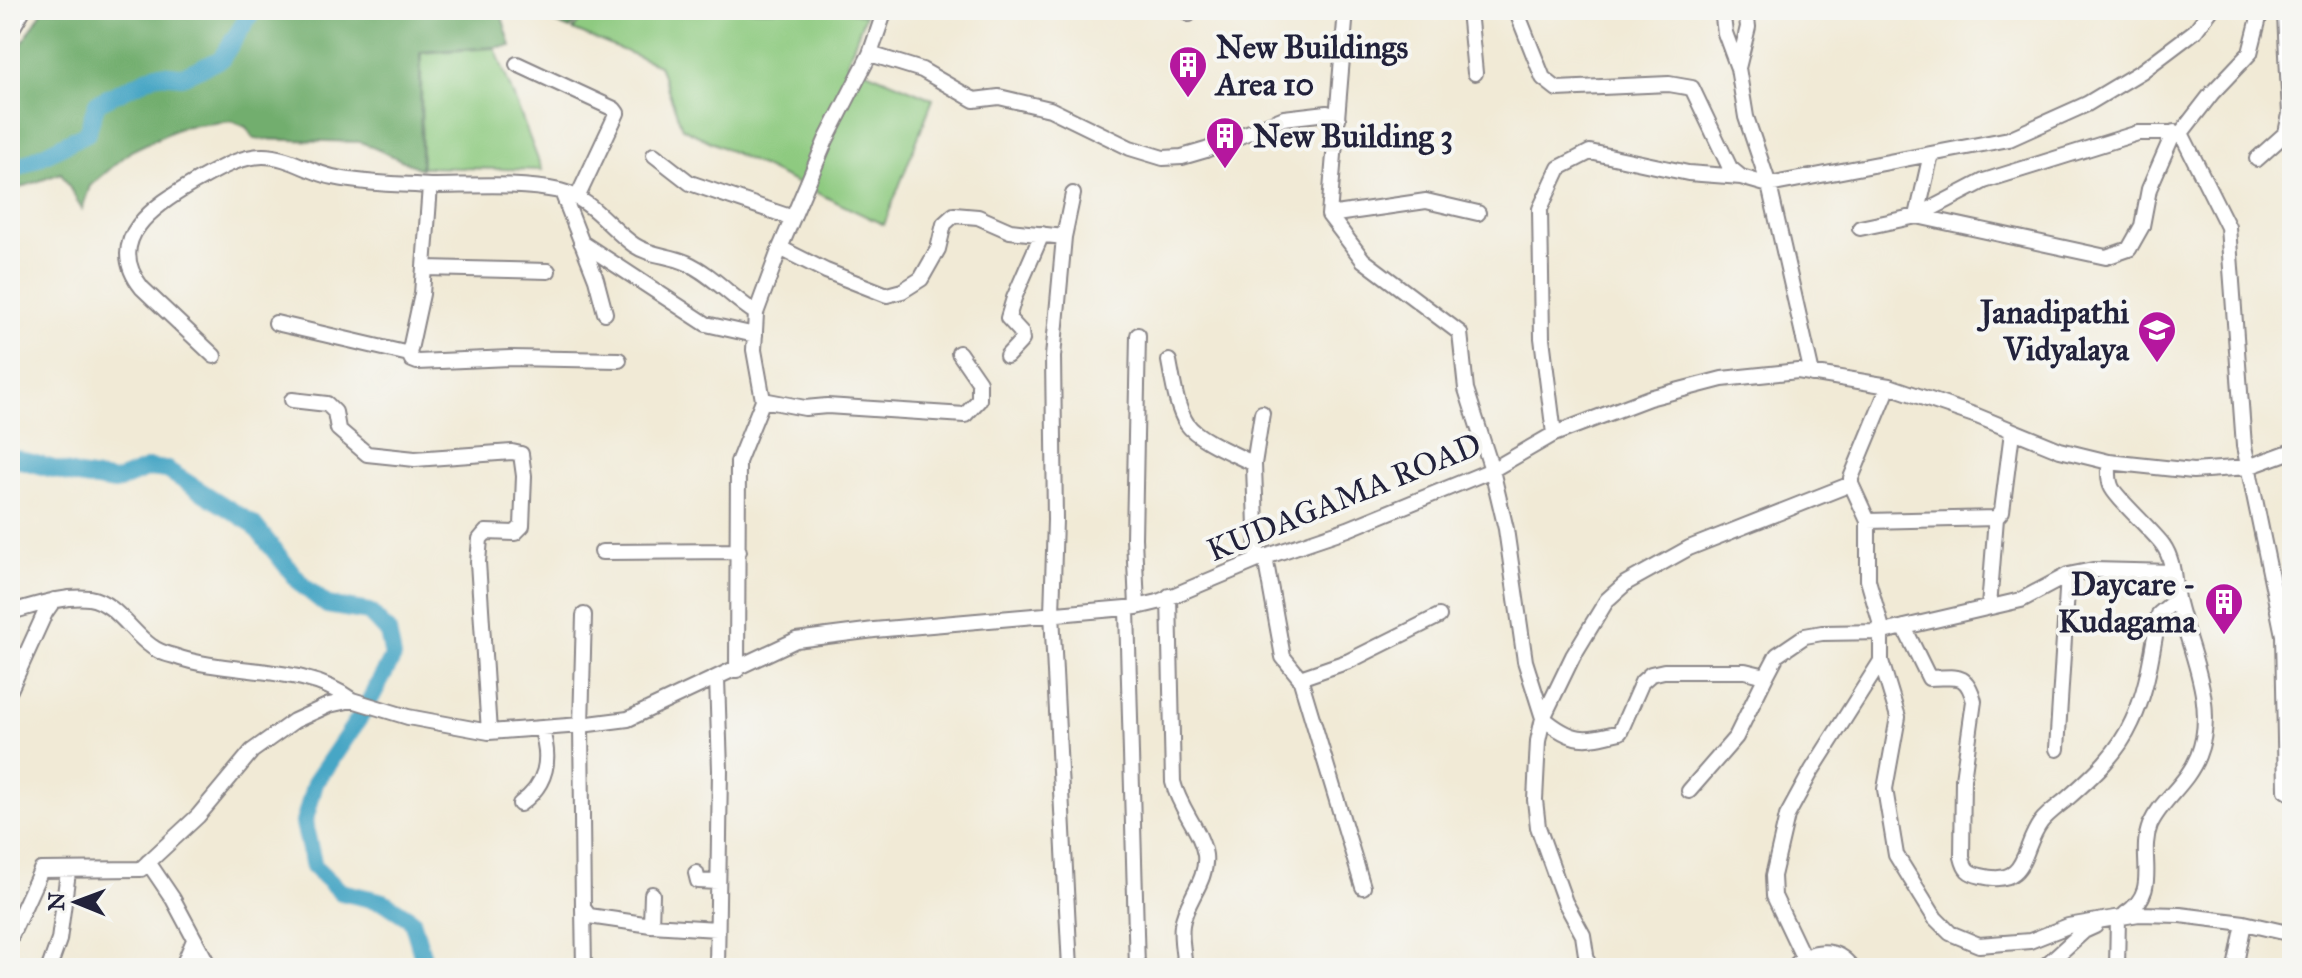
<svg xmlns="http://www.w3.org/2000/svg" width="2302" height="978" font-family="'IM FELL Great Primer',serif">
  <style>
    .green { fill: #8eca80; stroke: #58765e; stroke-width: 2 }
    .forest { fill: #72ae6e; stroke: #4a6854; stroke-width: 2 }
    .lines { fill: none; stroke-linecap: round; stroke-linejoin: round }
    .river { stroke: #46a6c5; stroke-width: 18 }
    .minor-casing { stroke: #8a8688; stroke-width: 18 }
    .minor { stroke: #fff; stroke-width: 14 }
    .labels { text-anchor: middle; stroke-width: 8; stroke-linejoin: round; paint-order: stroke }
    .poi-label { font-size: 32px; font-weight: bold; fill: #22223b; stroke: #f6f6f2; text-anchor: start }
    .street-label { font-size: 32px; fill: #22223b; stroke: #f6f6f2 }
  </style>
  <rect width="100%" height="100%" fill="#f6f6f2"/>
  <filter id="ink" filterUnits="userSpaceOnUse"><feTurbulence type="fractalNoise" baseFrequency=".0125" numOctaves="2"/><feDisplacementMap in="SourceGraphic" scale="16" xChannelSelector="R" yChannelSelector="G"/><feConvolveMatrix kernelMatrix="1 2 1 2 8 2 1 2 1" color-interpolation-filters="sRGB"/></filter>
  <filter id="wash" filterUnits="userSpaceOnUse"><feTurbulence type="fractalNoise" baseFrequency=".006" numOctaves="4" result="noise"/><feDisplacementMap in="SourceGraphic" scale="32" xChannelSelector="R" yChannelSelector="G"/><feGaussianBlur stdDeviation="1.8" result="paint"/><feColorMatrix in="noise" values="0 0 0 0 0 0 0 0 0 0 0 0 0 0 0 0 0 1.4 0 .05"/><feComposite in="paint" operator="in"/></filter>
  <g filter="url(#wash)">
    <rect width="100%" height="100%" fill="#f1ead6"/>
    <!-- green -->
    <path class="green" d="M588 10H840L865 15 847 63 933 99 884 225 682 128 659 65 573 30Z
      M495 48 542 170 422 167 421 53Z"/>
    <!-- forest -->
    <path class="forest" d="M43 10H500L511 46 420 52 421 169 361 142 254 139 246 127 232 121 181 127 131 151 90 186 82 209 61 173 14 190 10 198V63Z
      M524 10H585L570 29Z"/>
    <g class="lines">
      <!-- river -->
      <path class="river" d="M10 172 87 133 97 103 157 74 182 76 221 59 253 10
        M10 457 79 476 115 482 149 468 167 470 253 524 302 585 327 605 369 612 388 632 393 657 364 711 315 783 304 823 314 867 341 892 384 902 412 920 426 968"/>
    </g>
  </g>
  <g filter="url(#ink)">
    <g class="lines">
      <defs>
        <path id="minor" d="M885 10 870 54 922 70 974 100 999 97 1050 109 1130 148 1163 158 1182 157 1206 150 1284 118 1327 113 1338 119
          M1346 10 1329 215 1363 260 1460 333 1466 389 1492 470 1506 529 1525 661 1543 718 1573 656 1607 600 1626 583 1689 548 1851 484
          M1469 10 1475 73
          M1516 10 1543 78 1557 89 1669 84 1692 88 1730 168 1741 177 1769 185 2009 139 2087 104 2142 71 2195 31 2211 10
          M1722 10 1725 33 1738 68 1746 117 1769 185 1812 374
          M2261 10 2250 53 2212 93 2181 133 2228 227 2244 446 2283 635 2286 790 2292 794
          M1189 14 1190 10
          M10 32 23 10
          M517 64 614 109 617 113 577 198
          M1738 68 1748 27 1746 10
          M1931 154 1917 216 2106 257 2129 249 2142 226 2149 189 2174 132
          M654 155 690 183 793 218
          M2257 159 2286 133 2290 114 2285 15 2282 11 2261 10
          M562 192 596 279 605 313
          M1329 215 1426 201 1478 213
          M1860 228 1917 216 1984 181 2138 133H2181
          M581 242 706 324 755 335
          M780 248 826 271 887 295 902 291 921 279 938 249 944 224 954 215 978 217 1010 231 1064 237
          M425 268 548 271
          M276 323 409 354
          M214 356 142 288C103 239 155 205 195 182 215 171 239 156 263 156 288 156 309 172 333 177 365 184 398 184 430 186
          M1007 356 1022 340 1021 332 1008 318 1014 298 1042 234
          M619 360 510 358 417 362 412 360 409 354 422 294 430 186C473 186 518 182 560 191 592 199 608 227 634 245 650 256 670 255 687 263 713 275 732 298 756 313
          M1169 361C1173 381 1176 407 1187 424 1198 440 1237 455 1254 464L1257 560
          M292 400 327 404 335 412 338 429 367 454 415 459 512 452 521 454 524 476 522 526 515 533 486 532 480 539 478 562 489 732
          M763 400 805 408 827 406 965 415 979 400V382L959 353
          M1554 434 1542 338 1540 209 1559 168 1590 152 1688 173 1741 177
          M2109 462C2109 469 2108 479 2111 486 2114 496 2153 531 2163 545 2175 562 2173 583 2178 603 2190 652 2218 706 2198 756 2187 784 2161 800 2150 825 2137 858 2162 890 2125 914
          M1254 464 1262 413
          M1868 521 1851 484V478L1889 386
          M602 552 739 551
          M1265 557 1283 657 1300 678 1363 887
          M1169 596 1173 782C1180 810 1201 830 1205 855 1208 881 1185 901 1182 925 1180 938 1184 955 1185 968
          M1137 607 1134 538 1138 335
          M1989 607 1996 518
          M1127 610 1137 968
          M10 612C34 606 63 595 89 598 115 602 131 632 151 646 157 651 166 654 174 656 229 676 303 663 352 700
          M584 615 581 725 583 908 589 916 651 925 717 929
          M1904 627 1929 678C1956 678 1966 671 1974 701L1963 779 1962 857C1965 870 1968 873 1981 876 2029 888 2021 848 2041 822 2048 813 2060 805 2069 797 2094 775 2118 753 2132 722 2148 689 2152 650 2159 614L2177 599
          M1881 632V661L1898 717 1885 789 1896 855 1935 918 1950 933 1979 945 2030 941 2068 926 2139 914 2180 915 2244 923 2292 934
          M1883 632 1868 580V521L1996 518 2002 511 2012 432
          M737 670 738 462 763 400 754 350 756 313 780 248 826 140 870 54
          M1300 678 1349 661 1439 616
          M10 690 45 613 54 600
          M2057 749 2068 575
          M1689 791 1736 737 1766 676
          M520 804C546 785 552 760 541 729
          M148 862 173 899 210 968
          M696 873 698 881 718 882
          M583 908 584 968
          M651 925 652 894
          M10 938 41 870 141 869 198 816 252 751 294 721 329 705 352 700 408 717 489 732 581 725 628 719 796 640 874 630 1137 607 1158 602 1265 557 1348 529 1492 470 1554 434 1649 398 1722 379 1798 371 1889 386 1977 416 2060 450 2109 462 2193 471 2248 467 2292 451
          M1803 957 1774 896 1773 876 1787 816 1812 770 1881 661
          M49 968 59 940 68 872
          M182 968 194 940
          M717 968 720 770 717 678
          M1070 968 1052 613 1055 520 1053 357 1064 237 1073 194
          M1588 968 1583 935 1565 902 1538 827 1535 800 1538 741 1543 718C1573 743 1584 741 1620 732L1642 682 1651 674 1664 671H1745L1766 676 1777 655 1805 636 1822 633 1883 632 2021 600 2068 575 2093 570 2173 572
          M1793 968C1810 948 1836 946 1852 968
          M2043 968 2084 931 2095 926
          M2117 968 2118 918
          M2235 968 2244 923"/>
      </defs>
      <!-- minor casing -->
      <use href="#minor" class="minor-casing"/>
      <!-- minor -->
      <use href="#minor" class="minor"/>
    </g>
  </g>
  <!-- icons -->
  <defs>
    <symbol id="building-pin" viewBox="-11 -11 22 30"><path d="M0 17L-7.5 6A9.5 9.5 0 1 1 7.5 6Z" fill="#b5179e" stroke="#f6f6f2"/><path d="M-4-6H4V6H1V3H-1V6H-4ZM-2.5-4.3h1.7v1.8h-1.7ZM.8-4.3h1.7v1.8H.8ZM-2.5-1h1.7V.8h-1.7ZM.8-1h1.7V.8H.8Z" fill="#fff"/></symbol>
    <symbol id="school-pin" viewBox="-11 -11 22 30"><path d="M0 17L-7.5 6A9.5 9.5 0 1 1 7.5 6Z" fill="#b5179e" stroke="#f6f6f2"/><path d="M0-5L7-2L0 1L-7-2ZM-4 1L0 2.5L4 1V4Q0 6-4 4Z" fill="#fff"/></symbol>
  </defs>
  <g fill-rule="evenodd">
    <use href="#building-pin" x="1166" y="43" width="44" height="60"/>
    <use href="#building-pin" x="1203" y="114" width="44" height="60"/>
    <use href="#school-pin" x="2135" y="308" width="44" height="60"/>
    <use href="#building-pin" x="2202" y="580" width="44" height="60"/>
  </g>
  <g class="labels">
    <!-- poi labels -->
    <g class="poi-label">
      <text x="1216" y="58">New Buildings<tspan x="1216" dy="37">Area 10</tspan></text>
      <text x="1253" y="147">New Building 3</text>
      <text x="2129" y="323" text-anchor="end">Janadipathi<tspan x="2129" dy="37">Vidyalaya</tspan></text>
      <text x="2196" y="595" text-anchor="end">Daycare -<tspan x="2196" dy="37">Kudagama</tspan></text>
    </g>
    <!-- street labels -->
    <g class="street-label">
      <text transform="translate(1344 497) rotate(-22)" y="11">KUDAGAMA ROAD</text>
    </g>
  </g>
  <!-- margin -->
  <rect width="2302" height="978" fill="none" stroke="#f6f6f2" stroke-width="40"/>
  <!-- north arrow -->
  <g transform="translate(76 902) rotate(271)" stroke="#f6f6f2" stroke-width="6" paint-order="stroke">
  <path d="M0-6L14 30L0 20L-14 30Z" fill="#22223b"/>
  <text y="-12" font-size="22" font-weight="bold" text-anchor="middle" fill="#22223b">N</text>
  </g>
</svg>
